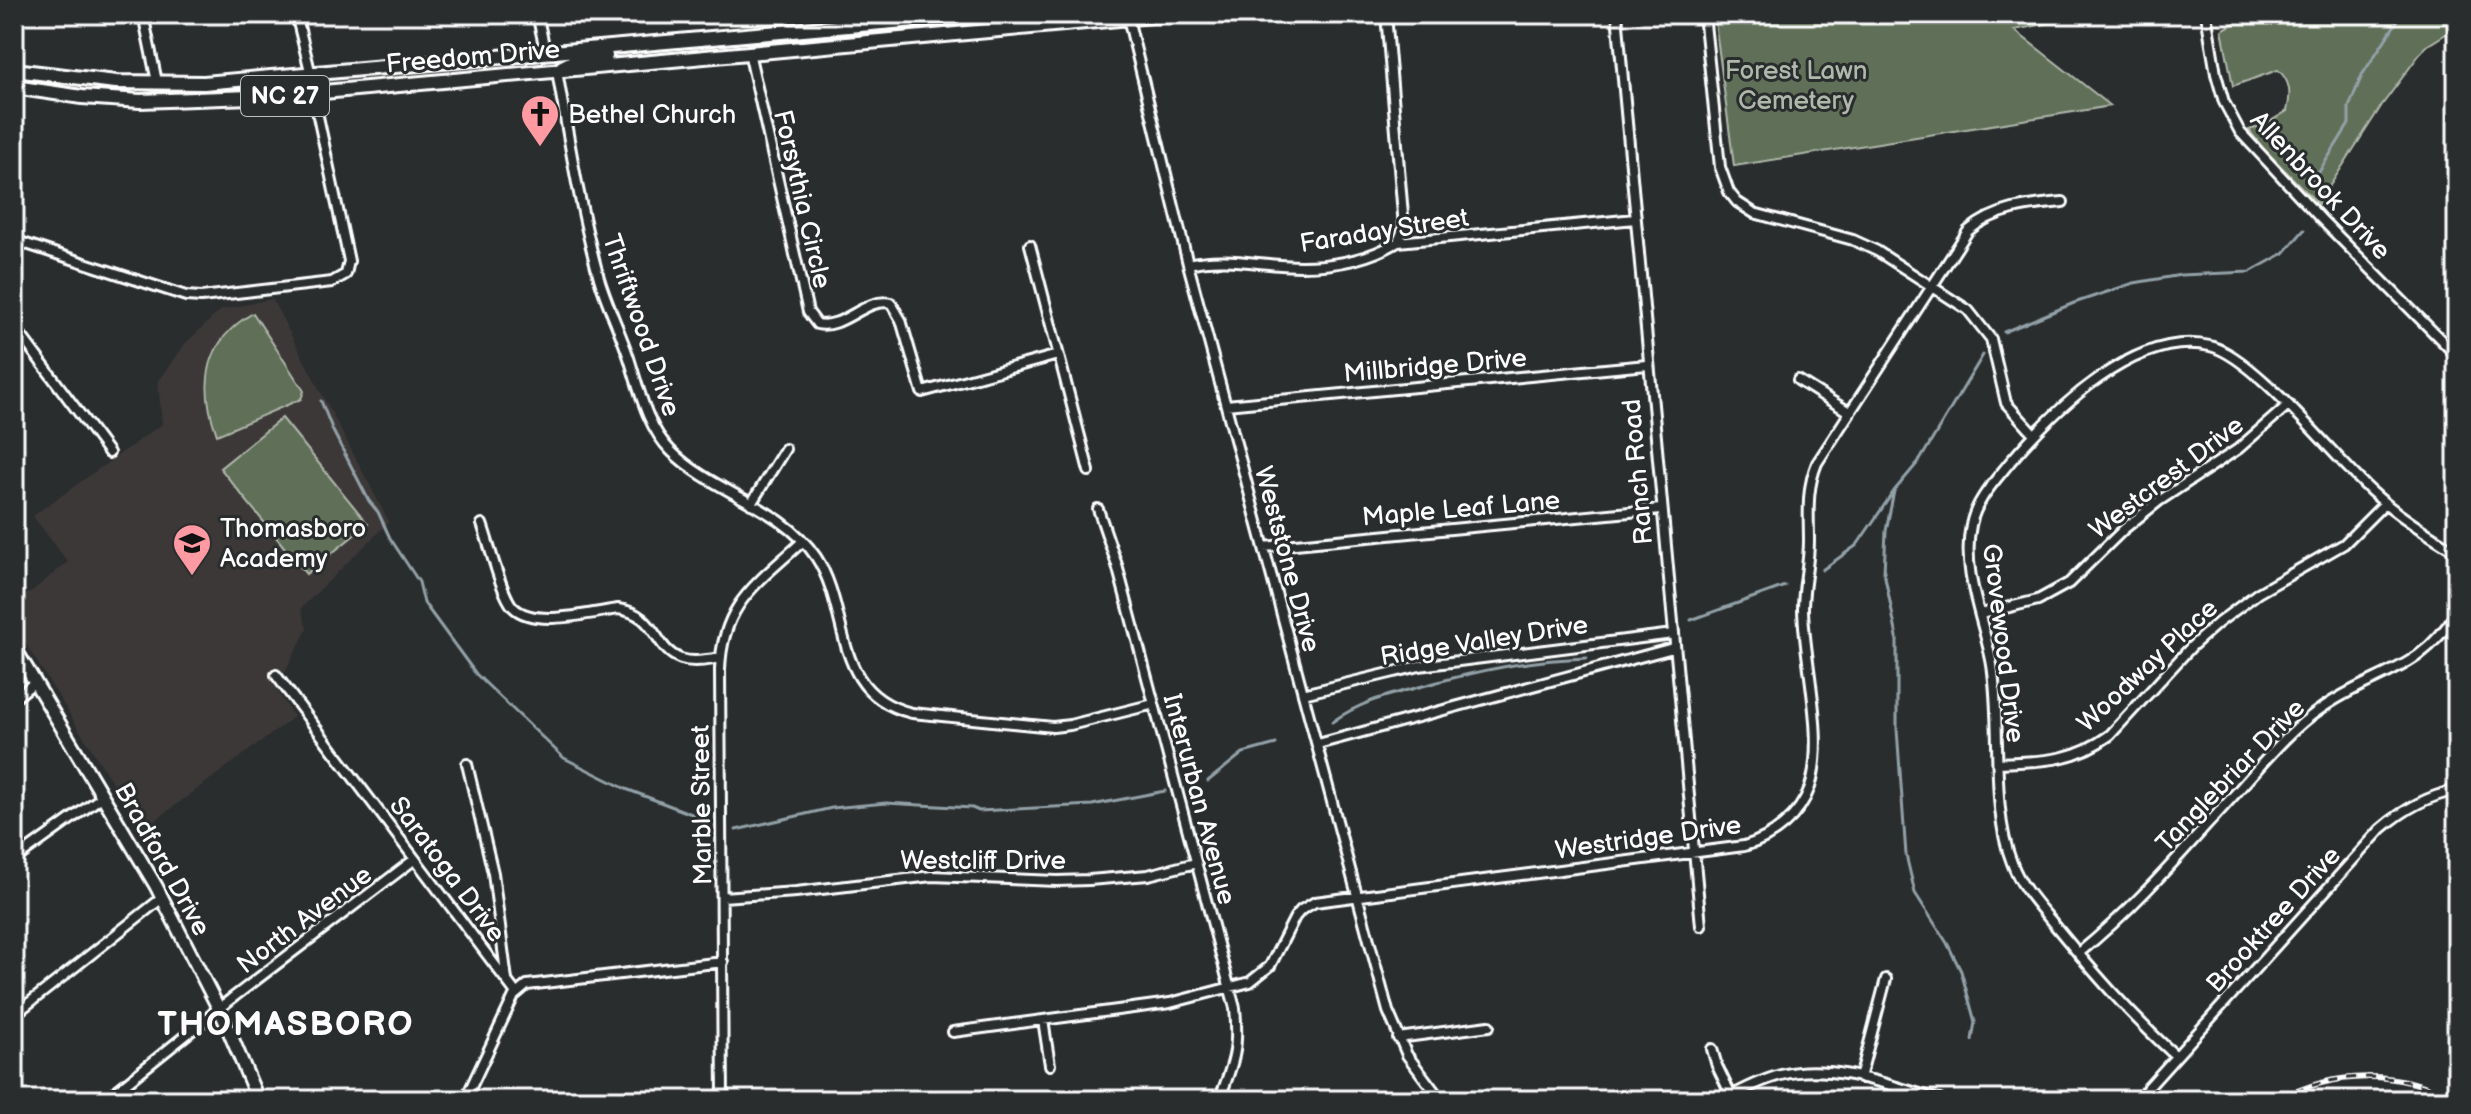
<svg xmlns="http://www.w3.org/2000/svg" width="2471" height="1114" font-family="'Balsamiq Sans',sans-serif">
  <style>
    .built { fill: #3d3939 }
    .green { fill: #607058; stroke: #b0b8ac; stroke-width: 2 }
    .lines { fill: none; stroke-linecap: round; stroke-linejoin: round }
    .stream { stroke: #92a1a8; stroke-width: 3 }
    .street-casing { stroke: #fff; stroke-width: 14 }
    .secondary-casing { stroke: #fff; stroke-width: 17 }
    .primary-casing { stroke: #fff; stroke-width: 18 }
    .street { stroke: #2a2d2e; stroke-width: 8 }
    .secondary { stroke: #2a2d2e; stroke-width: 11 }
    .primary { stroke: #2a2d2e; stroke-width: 12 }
    .rail-casing { stroke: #fff; stroke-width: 6 }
    .rail { stroke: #2a2d2e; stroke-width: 3; stroke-dasharray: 9; stroke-linecap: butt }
    .labels { text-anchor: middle; stroke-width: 6; stroke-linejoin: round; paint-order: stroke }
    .shield { fill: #2a2d2e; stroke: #bfc0c0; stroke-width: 2 }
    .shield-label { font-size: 24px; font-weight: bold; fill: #fff }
    .street-label { font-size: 26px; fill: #fff; stroke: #2a2d2e }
    .park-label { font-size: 26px; fill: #b0b8ac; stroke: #2a2d2e }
    .poi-label { font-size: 26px; fill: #fff; stroke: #2a2d2e; text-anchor: start }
    .district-label { font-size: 34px; font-weight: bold; letter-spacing: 2px; fill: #fff; stroke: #2a2d2e }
  </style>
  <rect width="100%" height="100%" fill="#2a2d2e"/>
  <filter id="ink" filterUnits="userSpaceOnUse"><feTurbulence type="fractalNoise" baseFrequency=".0125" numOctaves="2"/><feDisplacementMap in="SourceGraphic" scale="16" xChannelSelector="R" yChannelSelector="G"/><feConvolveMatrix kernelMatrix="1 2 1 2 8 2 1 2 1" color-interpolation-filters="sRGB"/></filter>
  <g filter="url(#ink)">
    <!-- built -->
    <path class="built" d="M272 299 389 522 301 608 307 629 276 689 294 717 142 830 14 625V602L32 591 68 562 33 516 162 424 158 381 186 343 221 310Z"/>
    <!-- green -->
    <path class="green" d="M1714 14H2097L2014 30 2111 106 1734 166Z
      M2251 14H2457V27L2425 47 2382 105 2318 204 2264 149 2249 130 2264 125 2287 111C2291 95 2291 81 2278 70L2233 86 2222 30Z
      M253 313 304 391 301 399 217 435C199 386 204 341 253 313Z
      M282 418 368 524 306 574 220 468Z"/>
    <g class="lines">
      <!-- stream -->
      <path class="stream" d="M2314 180 2349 124V107L2362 75 2402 14
        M2004 332 2074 303 2134 283 2181 275 2250 272 2284 253 2304 230
        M321 401 333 431 369 501 378 512 390 538 419 582 424 603 476 674 564 758 626 789 710 821
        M1894 491 1886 531 1884 572 1897 637V729L1906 855 1915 893 1947 943 1961 971 1975 1022 1972 1040
        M1822 570 1857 545 1894 491 1920 460 1983 355
        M1691 620 1785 586
        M1332 722C1361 701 1390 695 1423 686 1480 670 1528 660 1587 658
        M1208 781 1243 753 1276 744
        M736 830 832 808 886 803 972 808 979 811 1092 805 1165 791"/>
      <defs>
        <path id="street" d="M143 14 157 82
          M296 14 311 75
          M537 14 546 54
          M1127 14 1188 264 1388 1011 1407 1055 1441 1100
          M1386 14 1404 227 1398 242
          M1617 14 1701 926
          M1704 14 1720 167 1729 192 1737 202 1754 213 1853 240 1877 251 1968 310 1991 339 2006 403 2034 434
          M2206 14 2216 74 2224 102 2240 132 2321 219 2457 356
          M749 52 808 312 817 324C844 330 865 297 891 303L901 320 922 392 1058 355
          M557 71C569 140 580 210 599 278 607 305 620 331 629 358 639 389 647 427 671 451 713 493 782 506 816 557 852 612 830 694 912 713L1053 727 1070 725 1154 704
          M14 240 186 296 201 297 332 282 346 274 349 261 313 93
          M1030 245 1089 471
          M1188 264C1226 255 1263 266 1301 266 1334 266 1369 259 1398 242L1635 219
          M14 326 109 453
          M1798 380 1849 412
          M1226 405 1647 365
          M751 504 785 449
          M1098 509 1117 565 1235 1008C1239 1049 1234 1062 1219 1100
          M482 524C489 543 501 594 513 607 534 628 590 613 618 609 658 614 653 649 681 659 693 663 708 660 720 658
          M1264 547 1661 509
          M1981 614 2038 600 2069 583 2124 529 2159 501 2238 449 2287 406
          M276 675 516 993
          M1303 694 1419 666 1673 634
          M14 699 35 682
          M1318 744 1673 648
          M1999 763C2043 761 2073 762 2110 735L2192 646 2218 623 2258 593 2344 544 2385 503
          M467 764 493 873 507 980
          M14 860 103 796
          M722 897 796 892 932 876 1057 881 1089 880 1148 875 1196 863
          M2079 953C2137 906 2185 849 2236 793 2263 763 2289 730 2322 708 2376 670 2420 674 2457 611
          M14 1015 162 898
          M1043 1020 1050 1065
          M953 1032 1170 1003 1250 982 1270 966 1295 917 1301 910 1315 902 1744 846C1773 838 1800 816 1810 787 1826 737 1804 662 1803 609 1803 586 1809 564 1809 541 1809 513 1806 490 1817 463L1968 231C1995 208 2029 205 2063 202
          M1398 1038 1489 1026
          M1712 1049 1717 1066 1733 1099
          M2176 1056C2132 1017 2095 974 2058 929 2041 908 2021 888 2012 863 1990 808 2002 726 1992 665 1984 620 1961 572 1971 525 1976 500 1995 481 2010 462 2054 410 2136 329 2210 346 2254 356 2334 457 2371 491 2397 515 2426 533 2457 552
          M1860 1078 1886 979
          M105 1100 231 999 415 859
          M465 1100 514 996 527 985 723 962
          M723 1100 720 670C722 603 758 583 803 541
          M1049 1100V1099
          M1724 1100C1742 1090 1761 1080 1781 1075 1834 1062 1890 1086 1940 1100
          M2137 1100 2381 829C2404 809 2427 796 2457 790"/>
        <path id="secondary" d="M14 647 156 886 224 1019 258 1100"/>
        <path id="primary" d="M562 67 576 60 606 56
          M14 70 116 82 204 83 983 14
          M14 87 82 97 140 101 280 96 1174 14"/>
      </defs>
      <!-- street casing -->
      <use href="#street" class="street-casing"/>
      <!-- secondary casing -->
      <use href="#secondary" class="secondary-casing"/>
      <!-- primary casing -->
      <use href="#primary" class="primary-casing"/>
      <!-- street -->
      <use href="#street" class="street"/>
      <!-- secondary -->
      <use href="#secondary" class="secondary"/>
      <!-- primary -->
      <use href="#primary" class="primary"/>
      <defs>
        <path id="rail" d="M2279 1100C2332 1070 2401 1069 2454 1100"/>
      </defs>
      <!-- rail casing -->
      <use href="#rail" class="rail-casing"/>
      <!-- rail -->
      <use href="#rail" class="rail"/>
    </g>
  </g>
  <!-- icons -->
  <defs>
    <symbol id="church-pin" viewBox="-11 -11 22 30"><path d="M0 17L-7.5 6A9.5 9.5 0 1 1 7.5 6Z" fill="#ff9aa2" stroke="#2a2d2e"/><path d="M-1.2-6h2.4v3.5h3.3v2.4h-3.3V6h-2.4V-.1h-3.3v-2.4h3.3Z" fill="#111"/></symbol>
    <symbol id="school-pin" viewBox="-11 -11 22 30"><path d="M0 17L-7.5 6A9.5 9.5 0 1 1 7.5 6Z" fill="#ff9aa2" stroke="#2a2d2e"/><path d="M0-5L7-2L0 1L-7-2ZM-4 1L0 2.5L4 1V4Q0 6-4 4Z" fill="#111"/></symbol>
  </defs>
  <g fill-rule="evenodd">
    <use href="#church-pin" x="518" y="92" width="44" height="60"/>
    <use href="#school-pin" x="170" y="521" width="44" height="60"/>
  </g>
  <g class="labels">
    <!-- shield labels -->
    <rect class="shield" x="241" y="76" width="88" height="40" rx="6"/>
    <g class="shield-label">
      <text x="285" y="104">NC 27</text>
    </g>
    <!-- street labels -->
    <g class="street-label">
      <text transform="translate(473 56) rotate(-5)" y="9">Freedom Drive</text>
      <text transform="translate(2321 185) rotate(47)" y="9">Allenbrook Drive</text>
      <text transform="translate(803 199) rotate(77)" y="9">Forsythia Circle</text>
      <text transform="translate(1384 230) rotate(-9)" y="9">Faraday Street</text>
      <text transform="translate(642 325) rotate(71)" y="9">Thriftwood Drive</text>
      <text transform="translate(1435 365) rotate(-5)" y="9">Millbridge Drive</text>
      <text transform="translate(1637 472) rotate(-95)" y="9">Ranch Road</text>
      <text transform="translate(2166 477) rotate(-37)" y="9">Westcrest Drive</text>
      <text transform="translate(1461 508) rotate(-5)" y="9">Maple Leaf Lane</text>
      <text transform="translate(1288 559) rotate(75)" y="9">Weststone Drive</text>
      <text transform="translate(1484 640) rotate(-9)" y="9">Ridge Valley Drive</text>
      <text transform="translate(2004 643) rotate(83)" y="9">Grovewood Drive</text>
      <text transform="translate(2147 665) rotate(-43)" y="9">Woodway Place</text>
      <text transform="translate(2230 775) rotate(-46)" y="9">Tanglebriar Drive</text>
      <text transform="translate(1200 799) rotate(75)" y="9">Interurban Avenue</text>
      <text transform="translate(701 805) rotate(-91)" y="9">Marble Street</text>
      <text transform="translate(1648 837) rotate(-8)" y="9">Westridge Drive</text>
      <text transform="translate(163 859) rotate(61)" y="9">Bradford Drive</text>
      <text x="983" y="869">Westcliff Drive</text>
      <text transform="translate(448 869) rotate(53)" y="9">Saratoga Drive</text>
      <text transform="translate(304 919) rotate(-37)" y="9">North Avenue</text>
      <text transform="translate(2273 919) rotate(-48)" y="9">Brooktree Drive</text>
    </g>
    <!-- park labels -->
    <g class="park-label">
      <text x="1796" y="79">Forest Lawn<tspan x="1796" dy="30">Cemetery</tspan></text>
    </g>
    <!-- poi labels -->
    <g class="poi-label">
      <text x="568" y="123">Bethel Church</text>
      <text x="220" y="537">Thomasboro<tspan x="220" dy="30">Academy</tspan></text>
    </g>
    <!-- district labels -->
    <g class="district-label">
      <text x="286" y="1035">THOMASBORO</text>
    </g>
  </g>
  <!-- margin -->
  <rect width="2471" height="1114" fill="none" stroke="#2a2d2e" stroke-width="48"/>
  <rect x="24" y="24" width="2423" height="1066" fill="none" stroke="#fff" stroke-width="3" filter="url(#ink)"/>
</svg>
